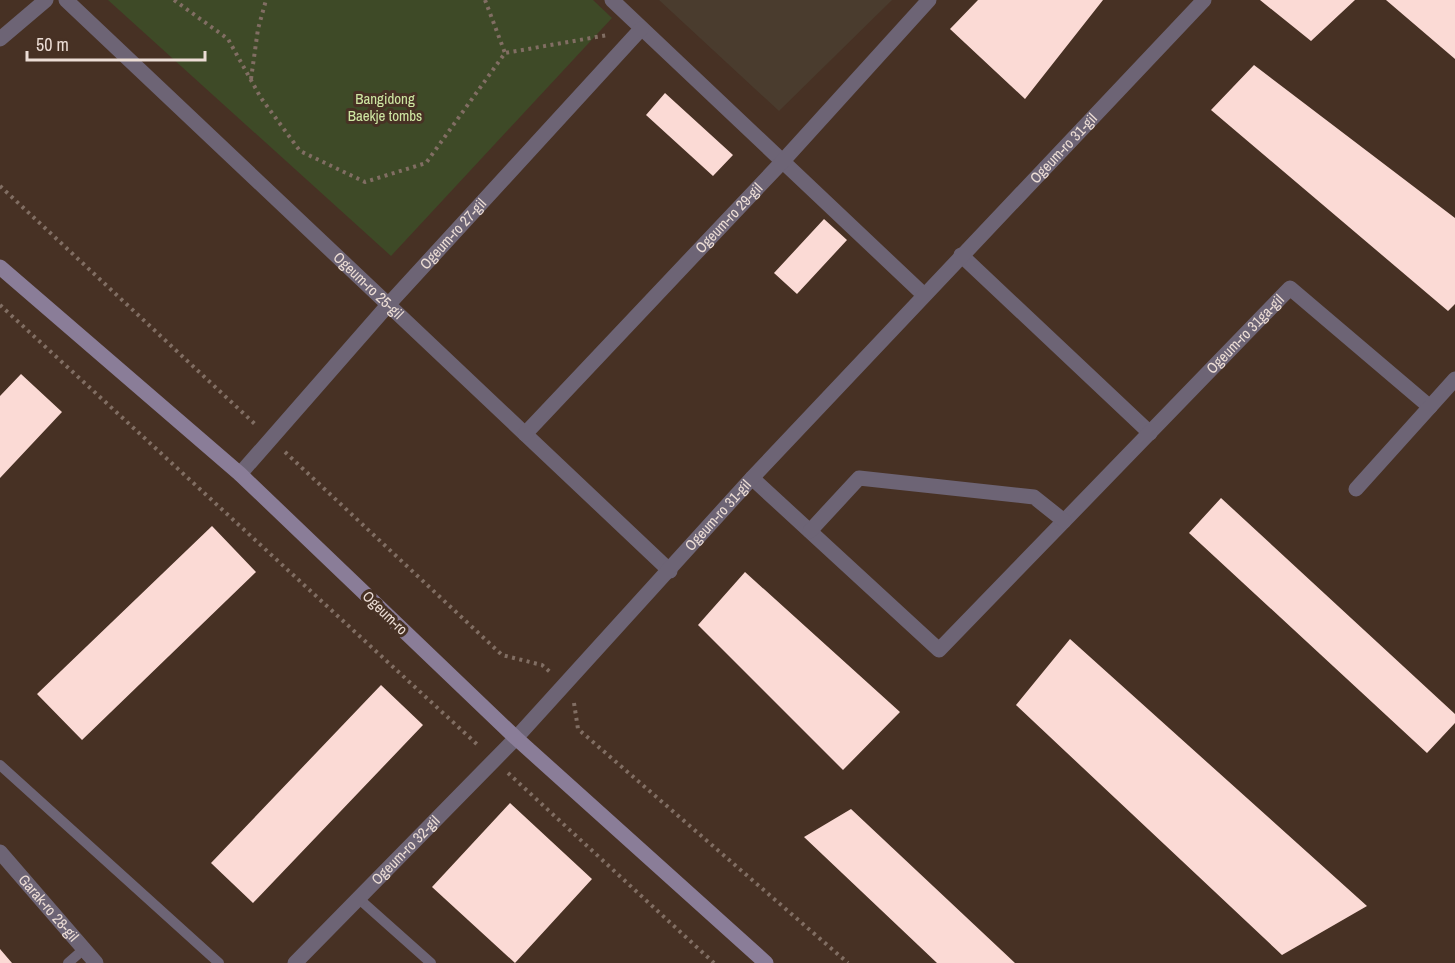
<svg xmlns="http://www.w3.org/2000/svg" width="1455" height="963" font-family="'Archivo Narrow',sans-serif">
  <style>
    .education { fill: #4a3c2e }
    .green { fill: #3e4a27 }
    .building { fill: #fbdad5 }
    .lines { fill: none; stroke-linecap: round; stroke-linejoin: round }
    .path { stroke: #816e63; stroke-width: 4; stroke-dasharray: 3 4.5; stroke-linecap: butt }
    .service { stroke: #6d6475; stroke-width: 10 }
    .minor { stroke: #6d6475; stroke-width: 15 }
    .tertiary { stroke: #6d6475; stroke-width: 15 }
    .secondary { stroke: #8a7d98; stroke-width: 15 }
    .labels { text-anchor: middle; stroke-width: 6; stroke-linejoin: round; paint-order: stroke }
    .park-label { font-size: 15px; fill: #cee6a2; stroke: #473124 }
    .street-label { font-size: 15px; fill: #ecddd5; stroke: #473124 }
  </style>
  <rect width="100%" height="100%" fill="#473124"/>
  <!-- education -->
  <path class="education" d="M659 0H892L779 111Z"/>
  <!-- green -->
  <path class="green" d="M108 0H593L612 18 391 256Z"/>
  <!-- building -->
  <path class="building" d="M978 0H1103L1025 99 950 29Z
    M1260 0H1355L1311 41Z
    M1386 0H1455V59Z
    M1254 65 1455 218V304L1448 311 1211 110Z
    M665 93 733 155 713 176 646 115Z
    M824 219 847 240 797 294 774 273Z
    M21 374 62 412 0 478V396Z
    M1221 498 1455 714V723L1427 753 1189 533Z
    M212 526 256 572 82 740 37 694Z
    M745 572 900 712 843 770 698 625Z
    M1070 639 1367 906 1282 955 1016 705Z
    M381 685 423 725 253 903 211 863Z
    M510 803 592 879 515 963 432 887Z
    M851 809 1015 963H937L804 837Z
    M0 949 12 963H0Z"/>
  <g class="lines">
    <!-- path -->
    <path class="path" d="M174 0 228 39 261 98 300 151 365 182 426 163 505 53 608 35
      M485 0 505 53
      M251 79 258 29 266 0
      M0 186 257 426
      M0 305 480 747
      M285 452 502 655 542 665 550 672
      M574 703 578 729 848 963
      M508 773 714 963"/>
    <!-- service -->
    <path class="service" d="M0 765 219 963
      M358 898 431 963
      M68 963 84 949"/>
    <!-- minor -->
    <g class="minor">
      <path id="s1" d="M66 0 670 571"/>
      <path d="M612 0 924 295"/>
      <path d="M0 39 46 0"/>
      <path d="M961 255 1150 433"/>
      <path id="s2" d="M525 434 782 162 929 0"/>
      <path id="s3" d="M240 474 388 305 641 29"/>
      <path id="s4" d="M752 478 939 650 1290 288 1430 407"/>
      <path d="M1356 489 1455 379"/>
      <path d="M810 531 859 478 1034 497 1064 521"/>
      <path id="s5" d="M0 852 96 963"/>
    </g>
    <!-- tertiary -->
    <path class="tertiary" id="s6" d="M295 963 516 738 752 478 1204 0"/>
    <!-- secondary -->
    <path class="secondary" d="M0 267 240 474 516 738 766 963"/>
  </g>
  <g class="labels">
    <!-- park labels -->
    <g class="park-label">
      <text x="385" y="104">Bangidong<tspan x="385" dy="17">Baekje tombs</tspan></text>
    </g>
    <!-- street labels -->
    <g class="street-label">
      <text dy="5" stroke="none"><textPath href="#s6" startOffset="1120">Ogeum-ro 31-gil</textPath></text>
      <text dy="5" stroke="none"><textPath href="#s2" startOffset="297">Ogeum-ro 29-gil</textPath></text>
      <text dy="5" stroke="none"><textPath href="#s3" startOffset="321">Ogeum-ro 27-gil</textPath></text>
      <text dy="5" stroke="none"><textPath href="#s1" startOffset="416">Ogeum-ro 25-gil</textPath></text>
      <text dy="5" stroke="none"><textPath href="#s4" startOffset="694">Ogeum-ro 31ga-gil</textPath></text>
      <text dy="5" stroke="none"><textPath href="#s6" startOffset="616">Ogeum-ro 31-gil</textPath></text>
      <text transform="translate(385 613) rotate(44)" y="5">Ogeum-ro</text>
      <text dy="5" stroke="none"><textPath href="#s6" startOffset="158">Ogeum-ro 32-gil</textPath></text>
      <text dy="5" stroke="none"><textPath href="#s5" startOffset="74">Garak-ro 28-gil</textPath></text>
    </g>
  </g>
  <!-- scale -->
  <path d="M27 51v9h178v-9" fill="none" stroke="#ecddd5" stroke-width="3"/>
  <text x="36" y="51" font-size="18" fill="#ecddd5" stroke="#473124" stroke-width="4.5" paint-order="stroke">50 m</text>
</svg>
